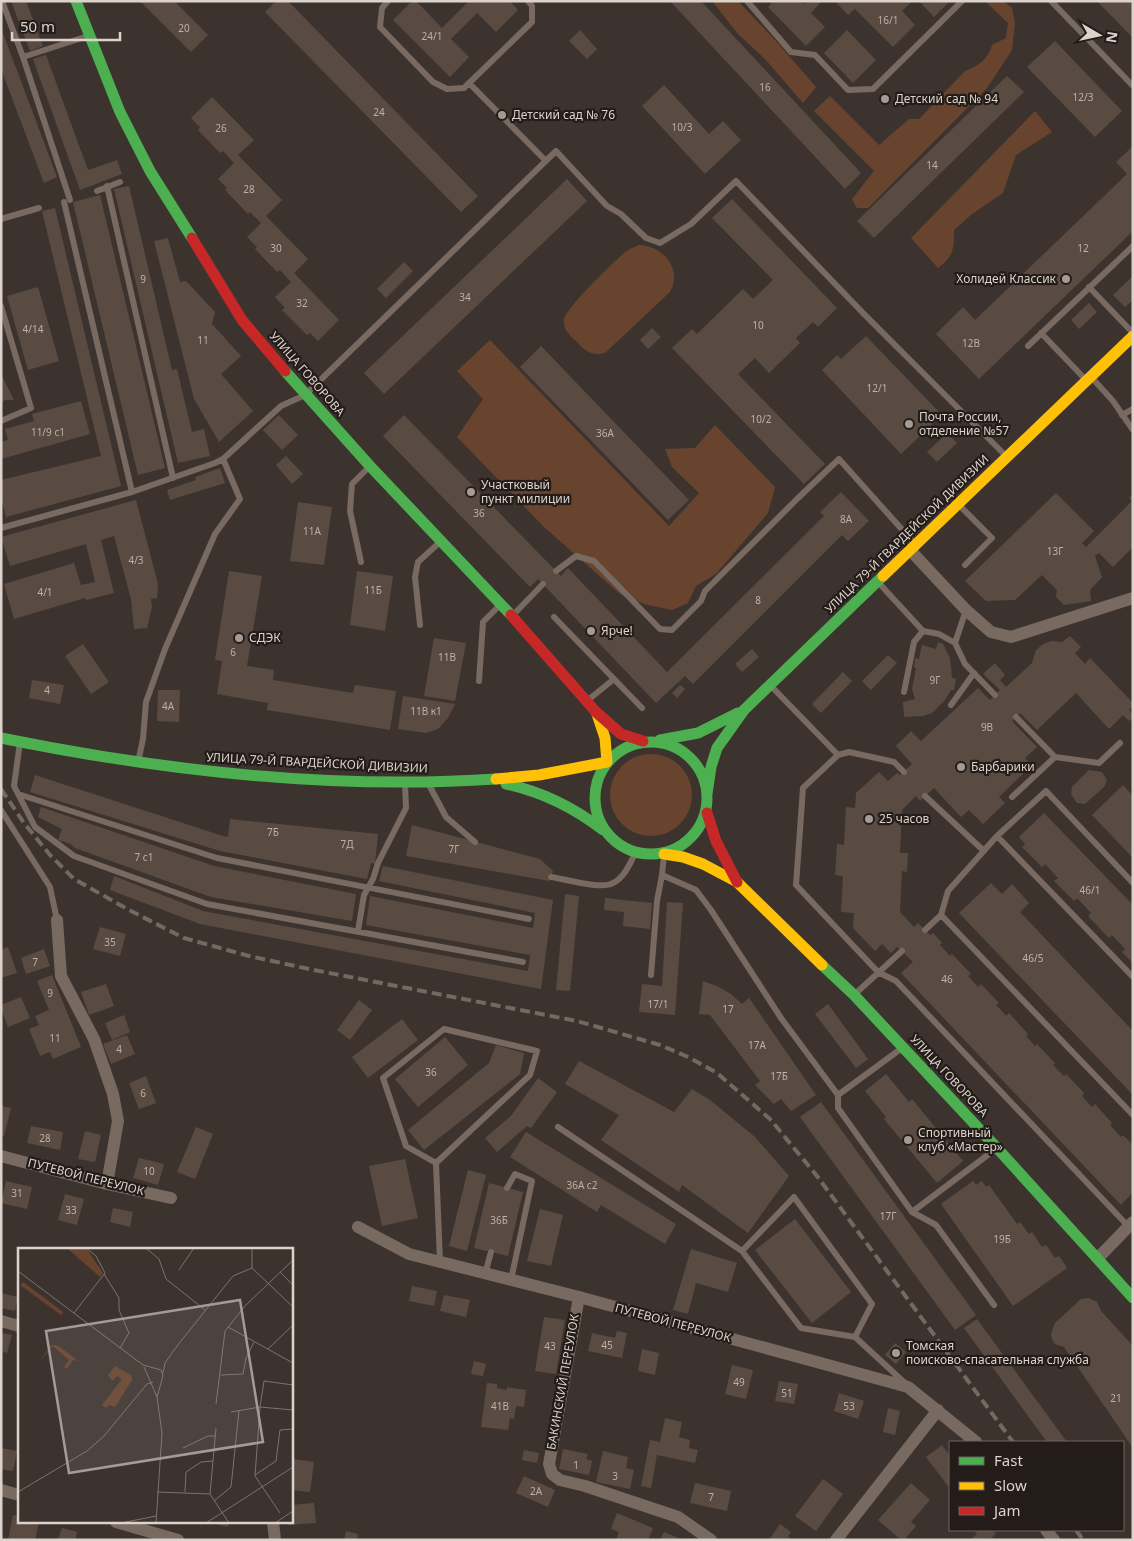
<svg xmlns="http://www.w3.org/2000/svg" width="1134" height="1541" font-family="'Noto Sans',sans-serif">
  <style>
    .green { fill: #68442f }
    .building { fill: #5a4b42 }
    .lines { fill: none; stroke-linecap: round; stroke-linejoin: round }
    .lane { stroke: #786961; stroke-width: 6 }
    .street { stroke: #786961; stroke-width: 12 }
    .fast { stroke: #4caf50; stroke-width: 11 }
    .slow { stroke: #ffc107; stroke-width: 11 }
    .jam { stroke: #c62828; stroke-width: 11 }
    .rail { stroke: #736963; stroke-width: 4; stroke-dasharray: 10 5; stroke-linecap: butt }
    .poi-dot { fill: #a59b96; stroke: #231c18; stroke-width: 2 }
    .labels { text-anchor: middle; stroke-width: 4.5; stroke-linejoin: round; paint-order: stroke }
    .number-label { font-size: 10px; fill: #bcb1aa }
    .poi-label { font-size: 12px; fill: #ddd3cd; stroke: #231c18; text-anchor: start }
    .street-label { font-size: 12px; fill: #ddd3cd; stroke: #231c18 }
    .inset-road { fill: none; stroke: #7c736e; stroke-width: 1 }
    .view { fill: #a59b96; fill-opacity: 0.15; stroke: #a59b96; stroke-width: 2.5 }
    .inset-edge { fill: none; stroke: #ddd3cd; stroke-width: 2.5 }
  </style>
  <rect width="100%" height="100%" fill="#3c332f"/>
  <!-- green -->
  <path class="green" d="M712 1H738L775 40 816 87 803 103 765 59 738 34Z
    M985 1H1003L1012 8 1015 23 1012 50 987 88 868 208H857L852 199 874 171 814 111 830 96 879 145 909 119H919L965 71C979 66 988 59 992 45L1006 38 1008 23Z
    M1035 111 1052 132 1016 155 1003 193 972 214 954 230C954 249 954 256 938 268L911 238Z
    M639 245C663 246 683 269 670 292L605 353C593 356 586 352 578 343 572 337 563 331 564 321 564 309 614 262 625 252 629 249 634 247 639 245Z
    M490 340 669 526 699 493 672 467 665 449 695 448 715 425 775 487 768 513 716 574 696 586 688 603 672 610 644 604 620 594 544 527 457 437 483 399 457 371Z
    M610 795a41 41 0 1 1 82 0a41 41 0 1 1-82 0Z"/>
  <!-- building -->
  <path class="building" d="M11 1H26L43 46 30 51Z
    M140 1H174L208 35 191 52Z
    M276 1H288L478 196 461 212 265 12Z
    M412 1H416L442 28 468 2 467 1H510L518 10 496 32 477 13 451 39 469 57 450 77 393 20Z
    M670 1H701L861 173 845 189Z
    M773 1H801L803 4 806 1H822L811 13 825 27 806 46 768 7Z
    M835 1H912L902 11 915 25 893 47 855 9 848 15Z
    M919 1H950L934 17Z
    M1097 1H1130L1133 4V38Z
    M1 28 57 177 44 183 1 69Z
    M580 30 597 49 587 59 569 41Z
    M847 30 876 60 853 83 824 53Z
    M1055 41 1122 111 1095 137 1027 67Z
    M46 55 88 170 117 160 122 174 80 190 33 59Z
    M1007 76 1024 92 874 238 857 221Z
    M664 85 709 134 723 121 741 140 705 174 642 106Z
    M212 97 254 140 238 155 282 200 266 216 308 259 294 273 339 320 318 341 310 333 307 335 282 310 285 308 275 297 291 282 280 270 277 272 255 249 257 247 247 237 261 223 250 212 248 214 225 190 227 188 218 179 234 163 223 151 220 153 198 130 200 127 191 118Z
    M1133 146V231L979 379 936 334 963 307 975 320 1127 174 1116 162Z
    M567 179 587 201 384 394 364 373Z
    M129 186 172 370 177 369 192 432 204 429 210 456 178 463 114 189Z
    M100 195 165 468 138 475 73 202Z
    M732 199 837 308 818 327 813 322 796 338 800 343 769 373 755 358 738 374 825 464 804 484 672 348 692 329 697 334 743 289 753 299 773 280 712 218Z
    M55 208 121 486 6 517 1 497V480L101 456 42 211Z
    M168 238 180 282 186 281 215 312 212 324 241 356 221 374 253 411 219 442 194 399 154 241Z
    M404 262 413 271 386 298 377 289Z
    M1133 276V300L1125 307 1113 295Z
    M38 287 59 361 28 370 7 296Z
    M1089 303 1097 312 1079 329 1071 320Z
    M652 328 661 337 648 349 640 340Z
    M866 336 942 415 901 454 822 370 837 355 841 359Z
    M541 346 689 500 668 520 520 367Z
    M1 374 14 400H5L1 403Z
    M81 401 90 434 1 459V442L8 440 5 429 34 421 32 414Z
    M279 415 298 435 282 450 263 430Z
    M404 415 561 576 568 568 667 672 824 516 820 512 841 492 869 521 848 541 842 535 693 684 685 676 656 703 538 579 530 587 383 436Z
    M947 433 957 443 937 462 927 452Z
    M286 456 303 474 292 484 276 465Z
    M220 468 225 483 170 500 167 490 196 480 195 477Z
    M1056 493 1094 531 1082 543 1086 547 1132 501 1129 498 1133 494V547L1113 567 1099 553 1095 556 1102 577 1090 590 1091 601 1064 605 1056 597 1057 590 1042 575 1015 600 986 601 965 581Z
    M136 500 158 584 157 598 151 599 152 607 147 628 134 629 131 599 114 536 101 540 114 593 86 600 85 598 14 619 4 584 74 563 81 585 95 582 86 544 10 566 1 537Z
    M298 502 332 507 324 565 290 561Z
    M229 571 262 576 247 666 274 670 273 680 353 693 355 685 396 691 390 730 267 710 268 703 217 694 222 661 215 660Z
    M357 571 393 576 385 631 350 625Z
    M1070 636 1081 647 1075 653 1085 664 1090 658 1133 703V706L1129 710 1133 714V717L1129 721 1123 715 1109 729 1076 693 1037 730 1020 713 1012 721 1037 747 1025 758 1032 765 999 797 1005 803 983 824 969 810 961 817 934 788 920 801 916 796 902 810 900 853H908L907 872 902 871 900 912 914 927 918 923 930 935 933 933 942 943 940 945 950 956 952 954 971 974 968 976 978 987 981 984 999 1003 996 1005 1002 1011 1006 1016 1009 1013 1028 1034 1026 1036 1035 1046 1037 1044 1055 1063 1053 1065 1064 1076 1066 1074 1084 1093 1082 1096 1092 1107 1095 1104 1112 1123 1110 1125 1121 1137 1123 1135 1133 1145V1192L1121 1205 901 973 913 962 902 951 897 947 891 953 882 944 875 951 853 928 854 913 841 912 843 876 835 875 837 844 844 845 846 807 855 808 856 793 879 772 888 781 897 773 900 775 912 764 896 746 911 731 921 741 978 688 990 700 1000 690 983 674 995 663 1005 675 1000 680 1006 687 1032 663 1036 650 1043 644 1052 641 1062 642Z
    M434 638 466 643 455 701 424 696Z
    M938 642 943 644 950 658 952 678 956 679 954 690H951L945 700 932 713 923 716 904 717 903 702 915 699 912 689 916 668H914L915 658 919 659 922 645 936 649Z
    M83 644 109 682 91 694 65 656Z
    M752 649 759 657 742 672 735 664Z
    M888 655 897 663 871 690 862 681Z
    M843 672 852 681 821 713 812 704Z
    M32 680 64 685 60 704 29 698Z
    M680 685 685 689 677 698 672 693Z
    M158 690H180L179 722 157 721Z
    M403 696 455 704 448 718 438 729 426 733 398 729Z
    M1089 770 1102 772 1107 780 1104 787 1085 804 1077 803 1071 794 1072 787Z
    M35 775 223 836 228 837 230 819 378 834 375 864 371 863 367 879 220 851 30 792Z
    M1123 785 1133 796V858L1092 815Z
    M41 807 214 866 356 894 352 921 211 897 75 848 71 844 58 840 62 829 38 817Z
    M1044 813 1133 905V963L1122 952 1125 949 1112 935 1109 938 1088 916 1091 913 1077 898 1074 901 1054 881 1058 878 1045 864 1042 867 1022 847 1025 844 1019 837Z
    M412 825 540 859 553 871 550 881 406 856Z
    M383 866 553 900 541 989 200 924 110 890 114 876 203 911 528 971 530 955 366 925 370 896 533 928 535 913 379 881Z
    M991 883 1002 894 1012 884 1029 903 1020 912 1133 1031V1095L959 913Z
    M565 894 579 896 570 991 556 990Z
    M605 898 652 903 650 929 623 926 624 912 604 910Z
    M667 902 683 903 675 1015 639 1012 642 984 662 986Z
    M100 927 126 934 120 956 93 949Z
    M8 947 17 973 1 978V950Z
    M44 949 50 966 26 974 21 958Z
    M52 975 81 1047 53 1059 50 1052 40 1056 29 1029 39 1025 35 1016 49 1010 37 981Z
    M703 981 719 987 731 994 742 1004 749 998 816 1095 791 1111 781 1099 774 1104 755 1085 760 1081 710 1015 699 1014Z
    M106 984 114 1006 89 1015 81 992Z
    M21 997 30 1018 8 1027 1 1009V1005Z
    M359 1000 372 1010 350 1040 337 1030Z
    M828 1004 868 1059 856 1068 815 1014Z
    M124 1015 130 1032 112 1040 105 1023Z
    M402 1019 418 1040 368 1078 352 1057Z
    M127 1035 135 1054 111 1064 103 1044Z
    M445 1037 468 1065 418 1107 395 1079Z
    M496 1045 524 1053 520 1074 424 1150 408 1130 489 1063Z
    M579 1061 674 1112 692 1089 710 1100 755 1137 789 1176 748 1233 682 1185 679 1192 601 1140 619 1115 565 1084Z
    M886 1074 909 1102 912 1099 963 1161 937 1183 884 1119 886 1117 865 1091Z
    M146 1076 156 1103 139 1109 129 1083Z
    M538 1078 557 1092 531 1128 527 1126 497 1152 485 1138 511 1116Z
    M821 1102 976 1315 955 1330 800 1117Z
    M1 1106 11 1108 4 1136 1 1135Z
    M31 1126 63 1132 60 1150 27 1143Z
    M196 1127 213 1134 195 1179 177 1172Z
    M85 1131 101 1135 95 1162 78 1159Z
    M526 1132 676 1224 665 1244 601 1205 597 1212 510 1157Z
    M139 1158 164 1164 158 1185 133 1178Z
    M405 1159 418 1218 382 1226 369 1166Z
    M468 1170 486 1175 467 1251 449 1246Z
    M6 1181 32 1187 27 1209 1 1203Z
    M973 1181 976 1185 982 1181 986 1187 989 1185 1017 1224 1020 1222 1029 1234 1032 1232 1042 1247 1046 1245 1055 1258 1059 1256 1067 1268 1013 1306 941 1204Z
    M489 1183 523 1192 508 1256 474 1248Z
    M65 1194 84 1199 77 1225 58 1220Z
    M113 1208 133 1212 130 1227 110 1222Z
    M540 1209 563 1215 551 1266 527 1261Z
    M795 1219 851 1292 812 1323 755 1250Z
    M691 1249 737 1263 728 1292 696 1283 688 1314 673 1310Z
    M412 1286 437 1291 434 1306 409 1301Z
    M1 1293 18 1297 15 1311 1 1308Z
    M444 1295 470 1300 466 1317 440 1311Z
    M1089 1298 1097 1302 1101 1311 1133 1346V1448L1064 1347 1055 1344 1052 1339 1051 1334 1055 1323 1081 1299Z
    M544 1317 565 1320 556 1374 535 1371Z
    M977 1319 1067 1442H1047L964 1328Z
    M617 1331 627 1333 622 1358 588 1351 592 1333 615 1338Z
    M1 1333 12 1335 7 1353 1 1351Z
    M895 1343 906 1352 896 1364 885 1355Z
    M642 1349 659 1353 655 1375 638 1371Z
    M474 1361 486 1364 483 1376 471 1374Z
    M732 1365 753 1370 746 1399 725 1394Z
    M779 1381 798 1384 794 1404 775 1401Z
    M487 1383 497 1384V1388L507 1390V1387L526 1390 524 1407 516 1406 514 1419 510 1418 508 1430 481 1427Z
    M839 1393 864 1401 858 1419 834 1411Z
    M888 1408 900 1411 895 1435 883 1432Z
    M665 1418 682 1422 679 1437 690 1440 689 1448 698 1450 695 1463 657 1455 651 1488 641 1486 650 1440 660 1442Z
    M942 1445 950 1456V1484L948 1486 926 1457Z
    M1 1448 17 1451 13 1471 1 1469Z
    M563 1449 588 1454 586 1459 592 1461 589 1475 559 1469Z
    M524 1450 539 1453 537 1463 522 1460Z
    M603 1451 628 1457 626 1468 634 1470 630 1489 596 1482Z
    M293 1459 314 1462 310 1492 291 1490Z
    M524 1476 555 1490 548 1507 516 1493Z
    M823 1479 843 1494 816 1531 795 1516Z
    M695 1483 731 1491 727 1511 690 1503Z
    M911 1483 930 1500 911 1522 916 1526 904 1540H901L878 1520Z
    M314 1503 316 1523 288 1525V1522H291V1505Z
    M617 1513 653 1528 648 1540H616L619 1532 611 1529Z
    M13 1515 19 1516V1522H39L35 1540H8Z
    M209 1522H229L228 1527Z
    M780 1524 791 1532 788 1537 792 1540H769Z
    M62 1528 77 1532 75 1540H58Z
    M974 1530H992L996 1534 989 1540H974L972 1538 977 1534Z
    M346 1531 358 1534 357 1540H344Z
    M664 1532 683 1540H660Z"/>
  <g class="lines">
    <!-- lane -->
    <path class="lane" d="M2 1 23 57 70 200
      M388 1 382 8 380 27 433 82 447 89 464 88 532 22V6L528 1
      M747 1 791 52 815 55 848 90 873 89 962 1
      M1051 1 1133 86
      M23 57 88 36
      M469 83 546 161
      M107 186 173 478
      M97 191 120 182
      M64 202 132 492
      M1 219 39 208
      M1089 287 1133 333
      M1 306 31 408 1 421
      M1041 333 1085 379
      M1028 346 1133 246
      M1092 378 1113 401 1133 430
      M1122 415 1133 409
      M959 505 992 538 965 565
      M1 528 132 492 215 463 223 459 281 406 305 395 556 151 607 206 621 214 646 238 660 243 691 224 736 181 864 314 1006 456
      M361 562 350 511 352 484 369 467
      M556 571 576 556 594 561 660 629 672 630 701 601 705 591 797 499 839 459 915 544
      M878 582 923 631 939 634 955 643
      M966 610 955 643 965 664 995 695
      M513 615 543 584
      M554 617 642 708
      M420 625 415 577 418 562 440 542
      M479 681 483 622 500 605
      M771 686 838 755
      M904 692 914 642 923 631
      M588 700 614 679
      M951 705 974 673
      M1016 717 1055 757 1099 763 1120 743
      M20 742 14 786 35 827 74 856 207 904 523 962
      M138 762 143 739 146 702 165 649 215 534 240 499 223 459
      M904 772 894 762 849 752 838 755 803 788 796 885 878 972 896 981 1128 1226
      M428 783 446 817 475 842
      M18 794 217 858 529 919
      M925 796 984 851
      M1012 797 1055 757
      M1 810 50 887 57 920
      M997 836 1046 791 1133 883
      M662 875 696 890 711 910 781 1018 838 1095
      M551 877C565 879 602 890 613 883 625 877 630 863 636 852
      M925 930 941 915
      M358 931 364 895 373 879 378 863 406 808 405 784
      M651 975 657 901 662 875 664 855
      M1133 977 997 836 948 891 941 915 1133 1115
      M855 994 902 951
      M902 1048 838 1095V1108L912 1212 936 1225 994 1305
      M558 1127 742 1251 801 1328 855 1337 906 1384
      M436 1163 406 1146 383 1078 444 1029 537 1051 530 1075 436 1163 440 1262
      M507 1188 515 1174 532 1181 511 1280
      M912 1212 997 1148
      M742 1251 794 1197 872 1304 855 1337
      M485 1274 491 1252"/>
    <!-- street -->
    <path class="street" d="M910 550 966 610 991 632 1011 637 1133 598
      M57 920 61 976 94 1039 113 1094 118 1121 107 1184
      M1 1156 107 1184 171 1198
      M358 1227 409 1254 579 1297 908 1387 976 1442
      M1098 1258 1133 1222
      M579 1297 549 1464 552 1474 560 1480 585 1486 678 1517 711 1540
      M1 1321 19 1326
      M1 1490 19 1495
      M116 1522 178 1540
      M273 1522 275 1540
      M1046 1530 1054 1540
      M836 1540 938 1410"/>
    <!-- fast -->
    <path class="fast" d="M76 1 120 112 150 171 192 238
      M285 371 370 466 511 615
      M1 738C163 771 331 790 496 779
      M660 740 698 733 738 713
      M595 798a56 56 0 1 1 112 0a56 56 0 1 1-112 0Z
      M506 784C543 792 573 807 603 830
      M707 794 711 767 717 748 744 710 883 576
      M822 965 854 995 997 1148 1133 1298"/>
    <!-- slow -->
    <path class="slow" d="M883 576 1133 336
      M597 714 605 738 607 762
      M496 779 539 775 607 762
      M664 854 683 857 703 864 737 882 822 965"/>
    <!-- jam -->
    <path class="jam" d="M192 238 242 320 285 371
      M511 615 596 712 621 734 643 741
      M707 813 716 841 737 882"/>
    <!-- rail -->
    <path class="rail" d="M1 789 24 823 50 855 74 879 129 910 184 938 249 956 314 970 577 1021 660 1045 688 1057 717 1073 770 1119 817 1176 1013 1442
      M1076 1530 1083 1540"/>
  </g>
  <!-- markers -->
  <g class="poi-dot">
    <circle cx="885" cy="99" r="5"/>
    <circle cx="502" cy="115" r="5"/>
    <circle cx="1066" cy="279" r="5"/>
    <circle cx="909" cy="424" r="5"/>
    <circle cx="471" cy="492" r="5"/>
    <circle cx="591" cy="631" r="5"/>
    <circle cx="239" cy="638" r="5"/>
    <circle cx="961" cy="767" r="5"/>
    <circle cx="869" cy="819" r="5"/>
    <circle cx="908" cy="1140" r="5"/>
    <circle cx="896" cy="1353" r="5"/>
  </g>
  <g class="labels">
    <!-- number labels -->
    <g class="number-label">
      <text x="888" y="24">16/1</text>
      <text x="184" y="32">20</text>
      <text x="432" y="40">24/1</text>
      <text x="765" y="91">16</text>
      <text x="1083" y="101">12/3</text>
      <text x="379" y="116">24</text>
      <text x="682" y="131">10/3</text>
      <text x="221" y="132">26</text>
      <text x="932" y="169">14</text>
      <text x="249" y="193">28</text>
      <text x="276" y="252">30</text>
      <text x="1083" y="252">12</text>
      <text x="143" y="283">9</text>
      <text x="465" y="301">34</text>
      <text x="302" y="307">32</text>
      <text x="758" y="329">10</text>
      <text x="33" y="333">4/14</text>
      <text x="203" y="344">11</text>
      <text x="971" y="347">12В</text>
      <text x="877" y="392">12/1</text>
      <text x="761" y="423">10/2</text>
      <text x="48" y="436">11/9 с1</text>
      <text x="605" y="437">36А</text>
      <text x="479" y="517">36</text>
      <text x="846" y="523">8А</text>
      <text x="312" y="535">11А</text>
      <text x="1055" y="555">13Г</text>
      <text x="136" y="564">4/3</text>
      <text x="373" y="594">11Б</text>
      <text x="45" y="596">4/1</text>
      <text x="758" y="604">8</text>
      <text x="233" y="656">6</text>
      <text x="447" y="661">11В</text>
      <text x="935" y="684">9Г</text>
      <text x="47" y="694">4</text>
      <text x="168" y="710">4А</text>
      <text x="426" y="715">11В к1</text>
      <text x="987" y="731">9В</text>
      <text x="273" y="836">7Б</text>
      <text x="347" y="848">7Д</text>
      <text x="454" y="853">7Г</text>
      <text x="144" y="861">7 с1</text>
      <text x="1090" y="894">46/1</text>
      <text x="110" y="946">35</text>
      <text x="1033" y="962">46/5</text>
      <text x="35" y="966">7</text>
      <text x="947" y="983">46</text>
      <text x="50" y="997">9</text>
      <text x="658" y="1008">17/1</text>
      <text x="728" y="1013">17</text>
      <text x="55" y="1042">11</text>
      <text x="757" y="1049">17А</text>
      <text x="119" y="1053">4</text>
      <text x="431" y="1076">36</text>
      <text x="779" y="1080">17Б</text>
      <text x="143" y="1097">6</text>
      <text x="45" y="1142">28</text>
      <text x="149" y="1175">10</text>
      <text x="582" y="1189">36А с2</text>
      <text x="17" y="1197">31</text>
      <text x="71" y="1214">33</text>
      <text x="888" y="1220">17Г</text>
      <text x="499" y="1224">36Б</text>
      <text x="1002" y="1243">19Б</text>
      <text x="607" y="1349">45</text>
      <text x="550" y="1350">43</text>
      <text x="739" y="1386">49</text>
      <text x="787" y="1397">51</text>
      <text x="1116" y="1402">21</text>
      <text x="500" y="1410">41В</text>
      <text x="849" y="1410">53</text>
      <text x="576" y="1469">1</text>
      <text x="615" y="1480">3</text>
      <text x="536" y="1495">2А</text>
      <text x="711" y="1501">7</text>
    </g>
    <!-- poi labels -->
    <g class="poi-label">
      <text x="895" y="103">Детский сад № 94</text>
      <text x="512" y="119">Детский сад № 76</text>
      <text x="1056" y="283" text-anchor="end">Холидей Классик</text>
      <text x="919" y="421">Почта России,<tspan x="919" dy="14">отделение №57</tspan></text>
      <text x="481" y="489">Участковый<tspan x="481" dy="14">пункт милиции</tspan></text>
      <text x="601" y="635">Ярче!</text>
      <text x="249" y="642">СДЭК</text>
      <text x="971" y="771">Барбарики</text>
      <text x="879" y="823">25 часов</text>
      <text x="918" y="1137">Спортивный<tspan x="918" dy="14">клуб «Мастер»</tspan></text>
      <text x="906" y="1350">Томская<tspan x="906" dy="14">поисково-спасательная служба</tspan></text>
    </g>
    <!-- street labels -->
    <g class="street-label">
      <text transform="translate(307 374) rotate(49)" y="4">УЛИЦА ГОВОРОВА</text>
      <text transform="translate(907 534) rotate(-44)" y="4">УЛИЦА 79-Й ГВАРДЕЙСКОЙ ДИВИЗИИ</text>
      <text transform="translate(317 763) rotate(3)" y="4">УЛИЦА 79-Й ГВАРДЕЙСКОЙ ДИВИЗИИ</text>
      <text transform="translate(949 1076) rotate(47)" y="4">УЛИЦА ГОВОРОВА</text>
      <text transform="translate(86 1177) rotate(14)" y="4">ПУТЕВОЙ ПЕРЕУЛОК</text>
      <text transform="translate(673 1323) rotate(15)" y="4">ПУТЕВОЙ ПЕРЕУЛОК</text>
      <text transform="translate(563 1382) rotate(-80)" y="4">БАКИНСКИЙ ПЕРЕУЛОК</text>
    </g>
  </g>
  <!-- overview -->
  <g transform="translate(18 1248)">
    <rect width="275" height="275" fill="#3c332f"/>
    <path d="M49 0H68L85 25 82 29ZM5 34 45 64 43 67 2 37ZM37 97 42 99 60 113 55 112 49 121 46 119 51 112 35 98 23 112 32 98ZM97 118 113 127 114 132 97 159 91 157 88 160 84 157 104 131 99 128 94 133 90 127Z" fill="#68442f"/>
    <path class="inset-road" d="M234 0V20L275 59M129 1 141 11 148 31 187 62M161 22 176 0M0 23 125 117 143 122 145 128 139 149M262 24 275 37M86 26 101 50V62L111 85 102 100M56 65 87 25 78 8 68 0M210 79 275 115M250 101 275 77M126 119 139 149 144 185 138 275M145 125 147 115 159 98 215 28 234 20M203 127 225 126 228 110 236 94M198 156 207 83 227 58 275 12M213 164 242 159 275 162M198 180 192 246 211 275M165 200 190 188H198M237 227 258 213 262 182 275 181M0 244 69 203 86 188 129 136 135 134M139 244 192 246M167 244 168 224 183 214 195 213M196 253 213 239 221 163M262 265 237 228 242 159 246 133 275 137M103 275 138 268M188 275 275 219M257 275 275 263"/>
    <path class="view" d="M222 52 245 194 51 225 28 83Z"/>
    <rect width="275" height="275" class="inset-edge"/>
  </g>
  <!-- border -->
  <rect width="1134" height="1541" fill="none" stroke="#ddd3cd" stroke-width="5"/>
  <!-- legend -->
  <rect x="949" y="1441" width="175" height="90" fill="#231c18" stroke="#6d6560"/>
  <rect x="959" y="1457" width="25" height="8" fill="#4caf50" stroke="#6d6560"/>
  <text x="994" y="1466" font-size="15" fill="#ddd3cd">Fast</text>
  <rect x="959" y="1482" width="25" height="8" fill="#ffc107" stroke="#6d6560"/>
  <text x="994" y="1491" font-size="15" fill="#ddd3cd">Slow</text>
  <rect x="959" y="1507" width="25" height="8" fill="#c62828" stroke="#6d6560"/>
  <text x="994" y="1516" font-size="15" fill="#ddd3cd">Jam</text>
  <!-- north arrow -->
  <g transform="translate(1099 35) rotate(99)" stroke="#231c18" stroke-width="4" paint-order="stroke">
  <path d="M0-4L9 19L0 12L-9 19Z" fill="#ddd3cd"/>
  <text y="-8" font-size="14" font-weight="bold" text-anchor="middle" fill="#ddd3cd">N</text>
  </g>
  <!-- scale -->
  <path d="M12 32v8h108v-8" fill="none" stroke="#ddd3cd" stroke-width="2.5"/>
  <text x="20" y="32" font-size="15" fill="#ddd3cd" stroke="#231c18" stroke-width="4" paint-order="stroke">50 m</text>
</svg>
